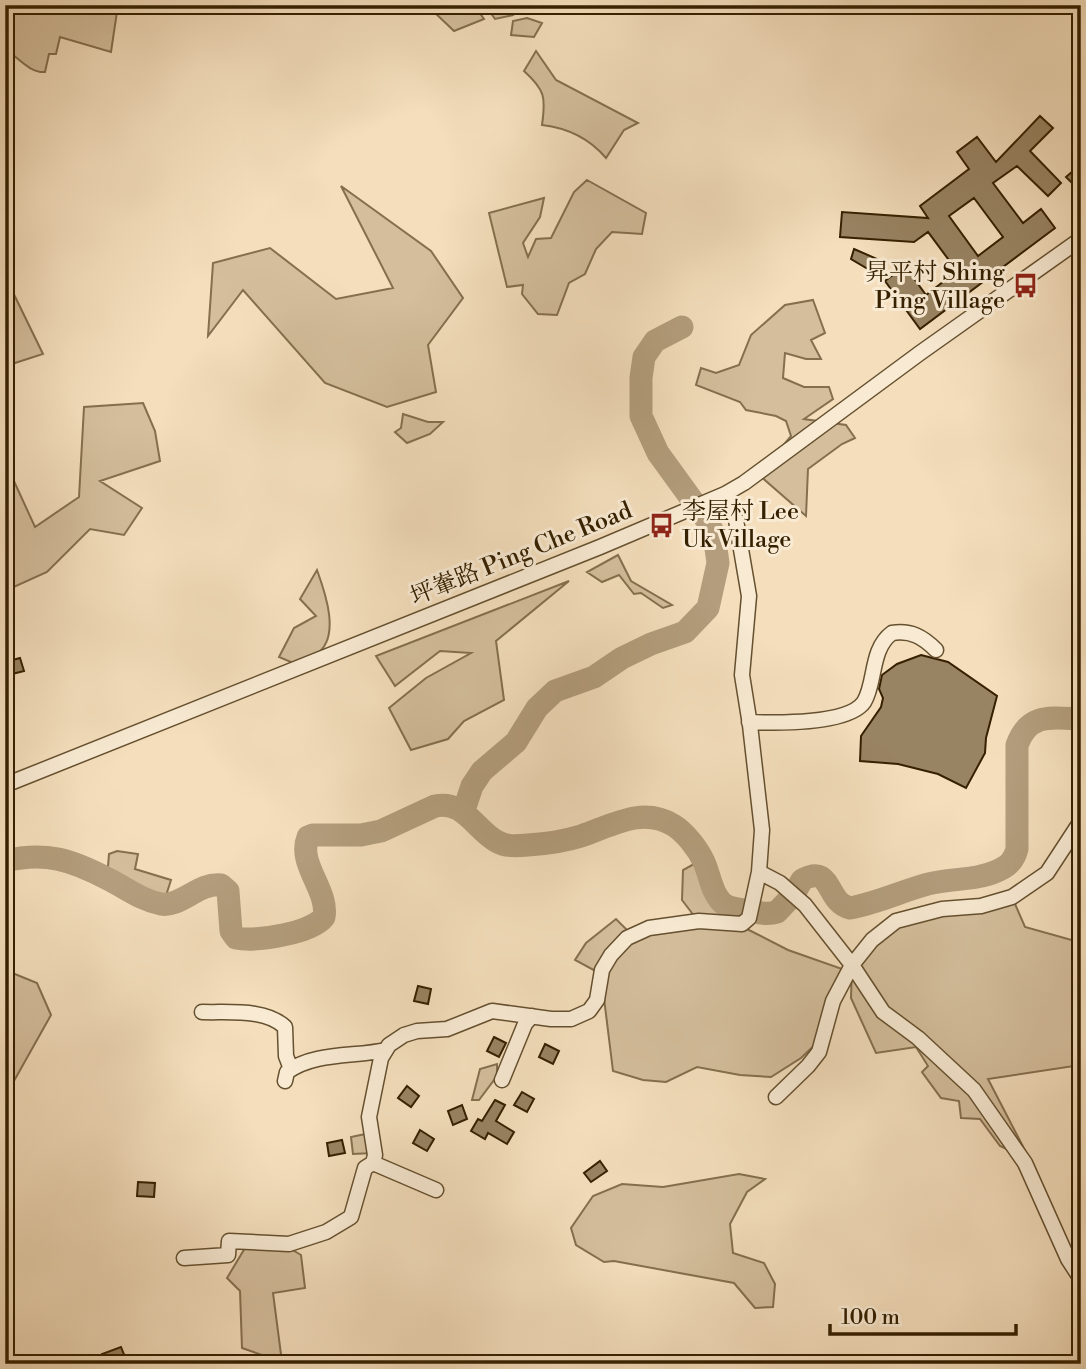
<svg xmlns="http://www.w3.org/2000/svg" width="1086" height="1369" font-family="'Libre Bodoni','Noto Serif SC',serif">
  <style>
    .green { fill: #d4be9c; stroke: #846f4e; stroke-width: 2 }
    .lines { fill: none; stroke-linecap: round; stroke-linejoin: round }
    .river { stroke: #b39d7c; stroke-width: 23 }
    .building { fill: #988362; stroke: #352000; stroke-width: 2; fill-rule: evenodd }
    .minor-casing { stroke: #65502f; stroke-width: 17 }
    .minor { stroke: #f8ead3; stroke-width: 14 }
    .labels { text-anchor: middle; stroke-width: 6; stroke-linejoin: round; paint-order: stroke }
    .poi-label { font-size: 24px; fill: #352000; stroke: #f8ead3; text-anchor: end }
    .street-label { font-size: 24px; fill: #352000; stroke: #f8ead3 }
  </style>
  <rect width="100%" height="100%" fill="#f4debc"/>
  <filter id="stains"><feTurbulence type="fractalNoise" baseFrequency=".00286" numOctaves="4"/><feColorMatrix values="0 0 0 0 .2 0 0 0 0 .09 0 0 0 0 .02 0 0 0 .5 -.17"/></filter>
  <radialGradient id="worn" r=".72"><stop offset=".6" stop-color="#630" stop-opacity="0"/><stop offset="1" stop-color="#630" stop-opacity=".3"/></radialGradient>
  <!-- green -->
  <path class="green" d="M5 5H118L111 52 60 37 56 54H49L45 72C29 73 18 57 5 49Z
    M431 5H474L484 19 454 31 433 11Z
    M485 5H523L513 15 495 19Z
    M527 18 542 23 534 37 511 35 513 21Z
    M536 51 556 80 638 123 624 130 606 158C589 138 568 128 542 125 546 97 545 90 524 71Z
    M587 180 646 213 642 234 612 232 596 249 585 274 569 283 557 315 538 314 522 294 523 285 507 287 489 213 544 198 540 217 523 243 528 257 536 239 551 238 574 192Z
    M341 186 431 251 463 298 428 345 436 392 387 407 325 383 243 290 208 336 213 263 270 248 336 299 393 288Z
    M5 276 43 354 15 363 5 371Z
    M813 300 825 333 811 340 821 359H806L785 353 783 378 804 387H829L833 399 804 419 846 425 855 438 842 444 808 469 806 516 759 475 791 436 786 421 776 416 746 410 740 402 696 385 701 368 716 373 739 365 751 335 785 305Z
    M143 403 155 431 160 461 100 481 142 508 124 535 90 529 47 572 5 591V478L13 479 35 527 79 497 84 407Z
    M403 414 428 422H443L430 434 407 443 395 432 401 428Z
    M618 555 631 581 672 605 663 608 641 593 634 594 619 575 602 582 587 572Z
    M317 570C325 592 342 639 315 655 309 659 300 660 293 663L279 657 294 628 316 616 300 599Z
    M569 581 496 641 504 700 464 721 448 739 411 750 389 708 426 678 471 653 440 651 395 686 376 656Z
    M117 851 138 854 135 869 171 880 163 905 132 894 107 879 109 854Z
    M703 859 719 899 726 906 743 910 745 928 788 950 848 971 822 1038 801 1058 771 1077 740 1075 697 1067 666 1082 643 1080 613 1071 601 974 575 960 586 943 616 919 633 936 698 921 682 900 683 870Z
    M1012 897 1025 927 1075 941 1081 938V1065L988 1079 1030 1160 1000 1146 980 1119 961 1118 959 1101 941 1098 922 1072 928 1066 916 1047 876 1053 851 998 852 965 903 920Z
    M5 970 37 983 51 1015 5 1097V1067L8 1063 10 1026 5 1024Z
    M497 1064V1076L479 1100H472L480 1069Z
    M370 1133 373 1153 353 1154 351 1137Z
    M739 1174 765 1179 747 1192 730 1224 733 1253 764 1263 775 1284 773 1307 755 1308 734 1283 614 1261 604 1262 576 1245 571 1228 593 1196 622 1184 663 1187Z
    M269 1236 301 1255 305 1288 273 1293 282 1362 242 1348 240 1291 227 1278 248 1243Z"/>
  <g class="lines">
    <!-- river -->
    <path class="river" d="M464 810 472 786 482 771 516 742 537 708 555 691 594 677 622 658 651 644 685 632 708 608 718 563 714 534 708 522 658 453 641 416V378L644 357 655 341 682 327
      M5 861C45 851 72 860 108 879 126 888 141 900 161 904 180 908 199 882 221 885L228 891 231 931 236 938C256 942 312 933 324 917 329 890 297 864 308 837L313 835H361L381 831 435 806C464 800 474 828 496 841 506 847 517 846 528 845 545 844 565 841 581 836 611 826 642 806 673 825 685 832 698 849 704 862 710 875 712 896 725 905 732 909 743 910 751 911 760 913 768 915 777 912L794 894 802 880C833 863 825 902 850 908 877 903 902 891 928 884 951 878 975 881 997 871 1008 866 1014 861 1017 849V745C1029 712 1052 718 1081 719"/>
  </g>
  <!-- building -->
  <path class="building" d="M1040 116 1053 128 1030 151 1061 183 1048 196 1017 166 993 183 1023 223 1041 209 1055 228 920 329 885 281 905 266 926 295 957 271 928 232 914 242 840 237 842 212 928 218 920 206 969 169 957 152 977 137 996 162ZM974 198 1003 237 978 256 949 216Z
    M1081 164V177L1073 184 1066 177Z
    M854 249 877 259 873 272 851 259Z
    M921 655 948 662 997 696 986 738 985 753 966 788 938 774 898 764 860 761 861 736 881 707 883 698 879 689 882 675 897 664Z
    M20 658 24 671 8 675 5 662Z
    M418 986 431 989 428 1004 414 1001Z
    M494 1037 506 1043 499 1057 487 1051Z
    M545 1044 559 1051 553 1064 539 1057Z
    M407 1086 419 1096 411 1107 398 1098Z
    M522 1092 534 1099 527 1112 514 1105Z
    M495 1100 505 1105 496 1121 514 1132 507 1144 488 1133 485 1139 471 1131 478 1119 482 1121Z
    M462 1105 467 1119 453 1125 448 1111Z
    M420 1130 434 1139 427 1151 413 1143Z
    M342 1140 345 1153 329 1156 327 1143Z
    M600 1161 607 1171 591 1182 584 1173Z
    M138 1182 155 1183 154 1197 137 1196Z
    M121 1347 125 1357 106 1364 102 1354Z"/>
  <g class="lines">
    <defs>
      <path id="minor" d="M725 494 736 520 749 596 742 675 750 725 762 830 759 872 780 883 805 905 852 965 883 1012 918 1038 974 1090 1025 1163 1068 1259 1081 1279
        M749 722C775 723 848 725 864 702 876 683 870 649 892 633 911 630 923 637 936 650
        M5 785 600 547 725 494 744 483 920 353 1081 239
        M202 1012C228 1013 265 1008 285 1027L286 1056 291 1069
        M502 1080 525 1024 532 1016
        M285 1081 287 1072C314 1052 354 1057 386 1050
        M776 1097 808 1066 819 1052 833 1001 852 965 872 940 896 921 942 909 981 906 1012 897 1047 873 1081 821
        M373 1163 436 1190
        M184 1258 228 1255 229 1241 289 1244 326 1232 351 1217 365 1168 373 1163 375 1155 369 1117 381 1058 389 1045 404 1035 417 1031 447 1029 492 1011 551 1019H571L589 1011 597 1000 602 970 611 955 627 938 649 928 699 921 742 924 749 918 759 872"/>
    </defs>
    <!-- minor casing -->
    <use href="#minor" class="minor-casing"/>
    <!-- minor -->
    <use href="#minor" class="minor"/>
  </g>
  <!-- icons -->
  <defs>
    <symbol id="bus-bare" viewBox="-9 -9 18 18"><path d="M-5-6H5V4H4V6H2V4H-2V6H-4V4H-5ZM-3.5-4V0h7V-4ZM-3.5 1.2v1.5H-2V1.2ZM2 1.2v1.5H3.5V1.2Z" fill="#8f2418" stroke="#f8ead3" stroke-width="2.5" paint-order="stroke"/></symbol>
  </defs>
  <g fill-rule="evenodd">
    <use href="#bus-bare" x="1008" y="268" width="35" height="35"/>
    <use href="#bus-bare" x="644" y="508" width="35" height="35"/>
  </g>
  <g class="labels">
    <!-- poi labels -->
    <g class="poi-label">
      <text x="1005" y="280">昇平村 Shing<tspan x="1005" dy="28">Ping Village</tspan></text>
      <text x="682" y="519" text-anchor="start">李屋村 Lee<tspan x="682" dy="28">Uk Village</tspan></text>
    </g>
    <!-- street labels -->
    <g class="street-label">
      <text transform="translate(521 553) rotate(-22)" y="8">坪輋路 Ping Che Road</text>
    </g>
  </g>
  <!-- margin -->
  <rect width="1086" height="1369" fill="none" stroke="#f4debc" stroke-width="28"/>
  <rect x="7" y="7" width="1072" height="1355" fill="none" stroke="#352000" stroke-width="3.5"/>
  <rect x="14" y="14" width="1058" height="1341" fill="none" stroke="#352000" stroke-width="2"/>
  <!-- scale -->
  <path d="M830 1324v10h186v-10" fill="none" stroke="#352000" stroke-width="3.5"/>
  <text x="841" y="1324" font-size="21" fill="#352000" stroke="#f8ead3" stroke-width="5" paint-order="stroke">100 m</text>
  <rect width="100%" height="100%" filter="url(#stains)"/>
  <rect width="100%" height="100%" fill="url(#worn)"/>
</svg>
